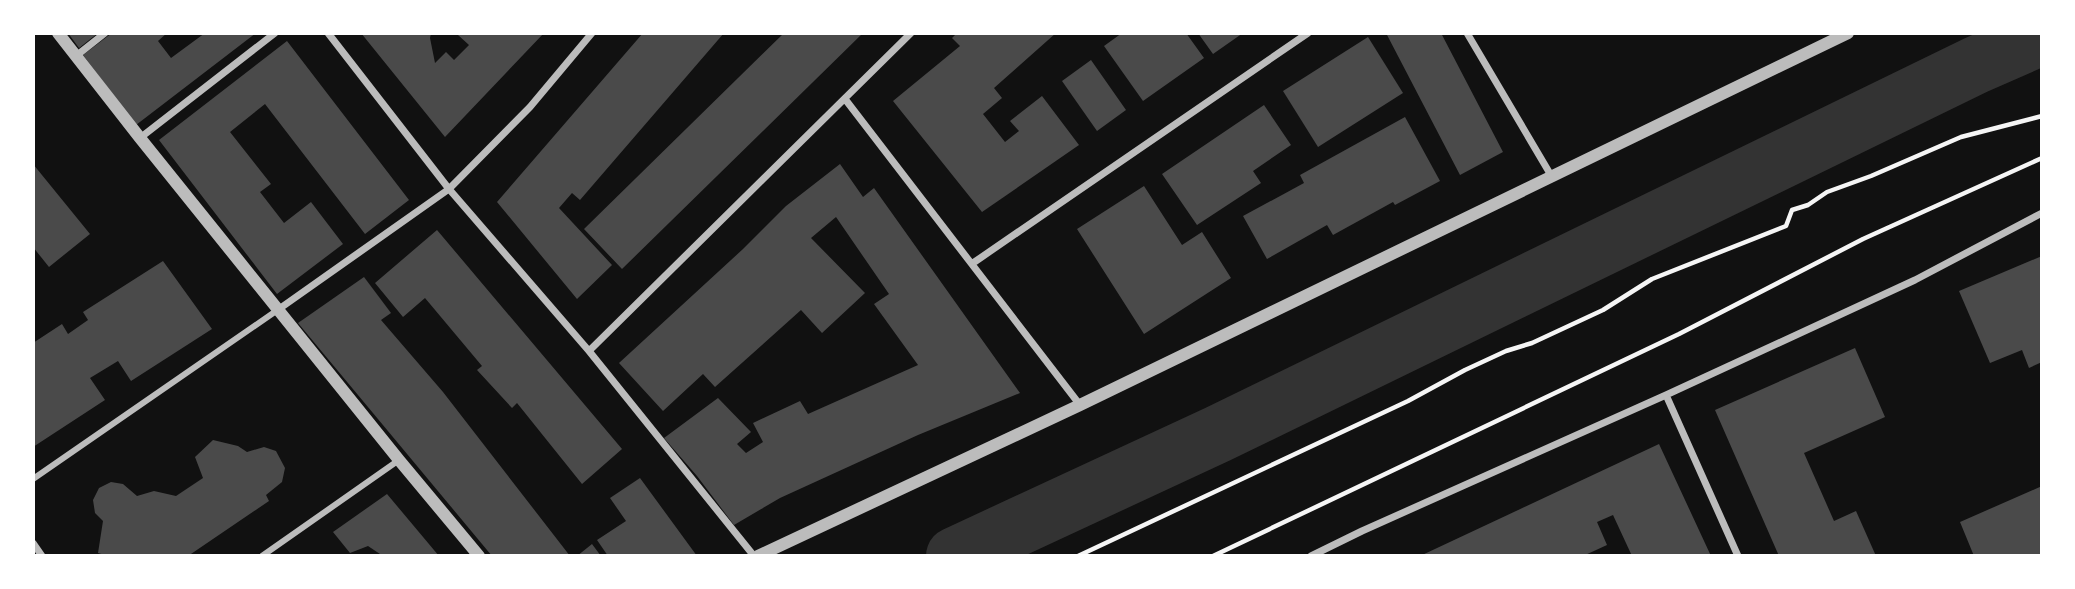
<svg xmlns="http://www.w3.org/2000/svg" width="2075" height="589" font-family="Ubuntu,sans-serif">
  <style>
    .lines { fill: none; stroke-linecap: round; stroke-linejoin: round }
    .river { stroke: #333; stroke-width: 58 }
    .building { fill: #4a4a4a }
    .path { stroke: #f5f5f5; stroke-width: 4.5 }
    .pedestrian { stroke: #bcbcbc; stroke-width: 6 }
    .minor { stroke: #bcbcbc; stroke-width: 7 }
    .tertiary { stroke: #bcbcbc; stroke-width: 12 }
  </style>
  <rect width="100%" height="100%" fill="#111"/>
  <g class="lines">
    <!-- river -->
    <path class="river" d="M955 556 1218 434 1976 65 2042 36"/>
  </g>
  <!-- building -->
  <path class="building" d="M68 33H98L79 48Z
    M112 33H167L158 41 171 58 205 33H256L136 125 83 55Z
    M361 33H431L430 38 435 63 446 52 454 60 469 45 458 35 460 33H544L445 137Z
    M643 33H724L580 200 572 193 559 208 612 265 577 299 497 202Z
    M784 33H863L622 269 584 229Z
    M957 33H1056L994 88 1002 98 983 114 1005 142 1019 131 1010 121 1042 96 1079 145 982 212 893 101 960 46 952 38Z
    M1122 33H1186L1204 58 1143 101 1104 46Z
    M1198 33H1243L1213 54Z
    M1386 33H1441L1503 152 1460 175Z
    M1368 37 1403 93 1318 147 1283 91Z
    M287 41 409 200 365 234 265 104 230 132 271 184 260 192 284 223 311 202 343 244 277 294 159 140Z
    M1091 60 1126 110 1097 131 1062 81Z
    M1264 105 1291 145 1253 171 1261 183 1197 225 1162 174Z
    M1405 117 1440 181 1395 205 1393 202 1333 235 1327 225 1267 259 1243 216 1304 183 1300 175Z
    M33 164 90 234 49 267 33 247Z
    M840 164 863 197 874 188 1020 393 918 435 780 498 734 525 697 476 664 438 718 398 751 432 737 444 746 453 763 442 753 423 800 401 808 414 918 365 874 304 889 294 836 217 811 238 865 293 822 333 801 310 715 387 703 374 663 411 619 363 743 249 786 206Z
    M1144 186 1182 245 1202 232 1231 278 1144 334 1077 229Z
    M437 230 622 449 582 484 517 403 512 408 477 370 482 366 425 298 403 317 375 283Z
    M2042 256V362L2029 368 2022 350 1990 363 1959 291Z
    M163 261 212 329 131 381 118 361 90 378 105 400 33 447V343L62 324 68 334 88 320 83 312Z
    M364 277 391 313 381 320 443 392 570 556H492L298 323Z
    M1855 348 1885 417 1804 453 1834 521 1856 511 1876 556H1779L1715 410Z
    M213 440 238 446 247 452 264 447 276 451 285 468 282 482 266 495 269 501 188 556H108L98 553 103 521 95 513 93 500 99 488 111 482 123 484 137 496 154 491 176 496 203 478 195 457Z
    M1659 444 1711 556H1632L1613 515 1597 522 1607 545 1583 556H1420Z
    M640 478 697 556H608L597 540 626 521 610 498Z
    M2042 486V556H1974L1960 522Z
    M387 494 439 556H383L368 546 350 553 333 532Z
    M592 544 601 556H577Z"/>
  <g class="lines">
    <!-- path -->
    <path class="path" d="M1078 556 1408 401 1465 370 1506 351 1532 343 1603 310 1652 279 1786 226 1792 210 1808 205 1827 192 1871 176 1961 137 2042 116
      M1213 556 1679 334 1863 239 2042 158"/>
    <!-- pedestrian -->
    <path class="pedestrian" d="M33 479 279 309
      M262 556 399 460"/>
    <!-- minor -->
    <path class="minor" d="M328 33 449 189 589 351 754 556
      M1467 33 1552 177
      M76 56 105 33
      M845 99 1080 405
      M140 138 275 33
      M973 263 1308 33
      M279 309 449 189 530 107 592 33
      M589 351 911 33
      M1666 395 1738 556
      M33 543 42 556
      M1311 556 1362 531 1666 395 1915 280 2042 213"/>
    <!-- tertiary -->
    <path class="tertiary" d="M58 33 140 138 399 460 479 556
      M758 556 1080 405 1848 33"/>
  </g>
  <!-- border -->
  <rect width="2075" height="589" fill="none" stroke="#ffffff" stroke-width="70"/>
</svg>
